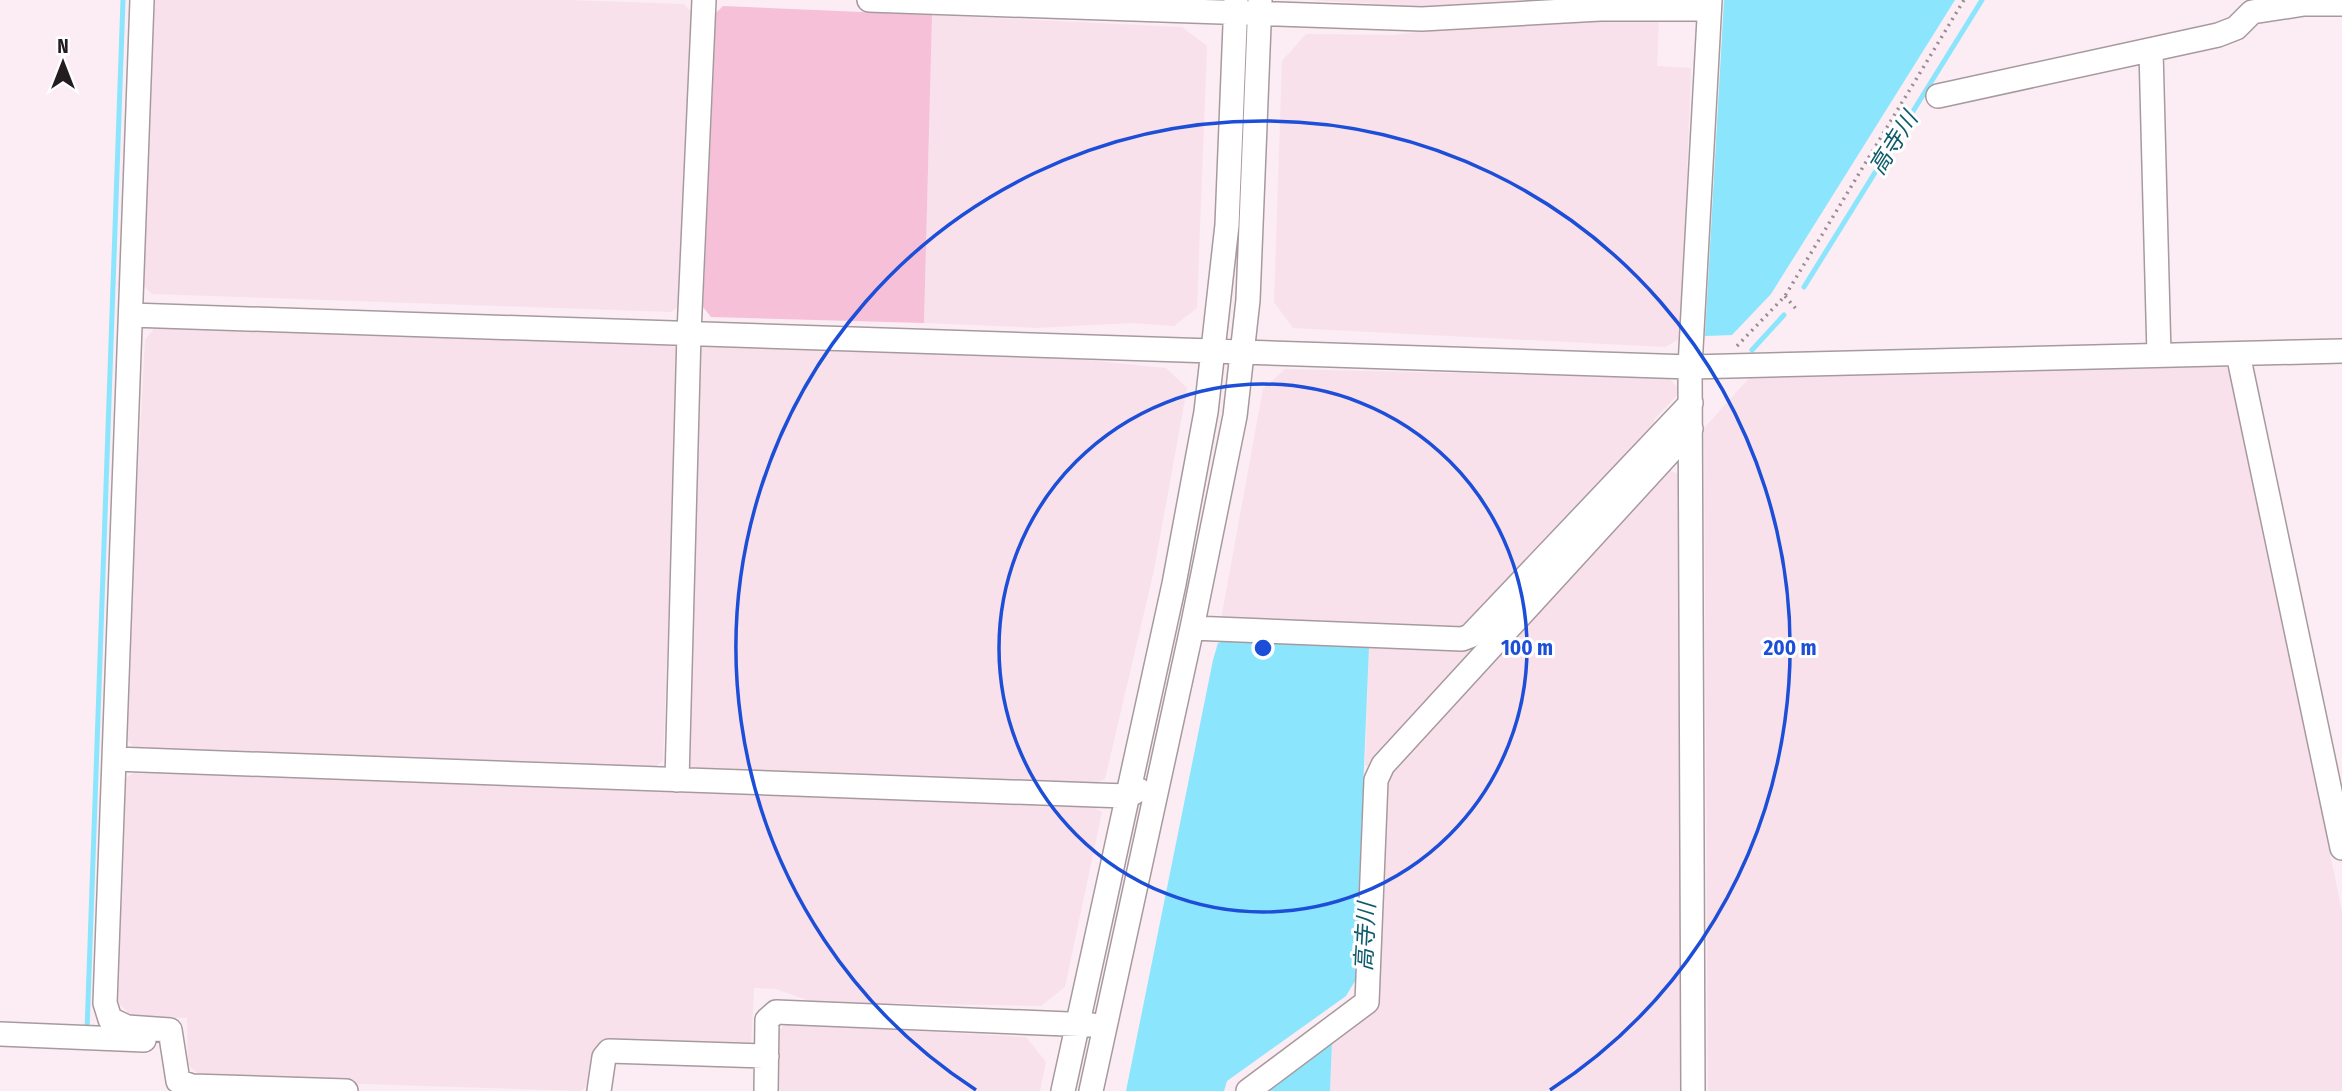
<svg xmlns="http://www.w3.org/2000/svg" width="2342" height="1091" font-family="'Fira Sans Condensed','Noto Sans JP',sans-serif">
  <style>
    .built { fill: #f8e1eb }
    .green { fill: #f5c0d8 }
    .water { fill: #8be5fc }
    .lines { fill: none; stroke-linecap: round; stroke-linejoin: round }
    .stream { stroke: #8be5fc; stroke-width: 5 }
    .minor-casing { stroke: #a79a9f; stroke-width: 26 }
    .path { stroke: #978c91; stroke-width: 3.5; stroke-dasharray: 2 5; stroke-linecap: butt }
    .minor { stroke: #fff; stroke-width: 23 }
    .ring { fill: none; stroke: #1d4ed8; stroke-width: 3.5 }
    .labels { text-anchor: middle; stroke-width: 6; stroke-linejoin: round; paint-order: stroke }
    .water-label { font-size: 23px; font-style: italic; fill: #0e5b6b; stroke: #fefefe }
    .centre { fill: #1d4ed8; stroke: #fefefe; stroke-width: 3.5 }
    .ring-label { font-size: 21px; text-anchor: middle; font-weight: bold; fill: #1d4ed8; stroke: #fefefe; stroke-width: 6; stroke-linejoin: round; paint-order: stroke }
  </style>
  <rect width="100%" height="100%" fill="#fbedf3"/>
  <!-- built -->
  <path class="built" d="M154 0H570L684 4 692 13 682 304 671 312 152 294 143 285Z
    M1311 0H1587L1452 9Z
    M932 15 1182 27 1207 46 1197 308 1174 326 1131 323 1038 328 924 323Z
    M1612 20 1659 22 1657 66 1691 68 1681 338 1665 347 1293 328 1274 302 1282 61 1306 34 1394 35 1449 28Z
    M155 327 673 343 679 351 663 761 653 768 138 751 128 741 129 639 145 340Z
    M708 343 1038 355 1166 368 1187 388 1154 570 1105 779 1088 787 692 772 684 759 694 555 697 351Z
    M2219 362 2231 370 2342 912V1091H1708L1704 428 1751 376Z
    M1285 369 1669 378 1681 391 1654 420 1664 469 1680 474 1684 1091H1330L1332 1041 1377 1006 1376 767 1365 766 1369 645 1217 641 1263 389Z
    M138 770 1092 806 1102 812 1065 987 1041 1006 812 1002 776 989 754 988 751 1048 610 1042 594 1079 581 1091 204 1079 188 1065 187 1018 132 1016 116 1001 126 778Z
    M786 1024 1026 1037 1046 1062 1040 1091H777L778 1031Z"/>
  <!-- green -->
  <path class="green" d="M723 6 932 15 924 323 711 317 703 307 716 13Z"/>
  <!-- water -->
  <path class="water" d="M1724 0H1955L1771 294 1732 335 1705 336Z
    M1225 641 1369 647 1355 981 1346 996 1227 1081 1224 1091H1126L1213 660 1218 643Z
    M1332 1041 1330 1091H1260Z"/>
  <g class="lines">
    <!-- stream -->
    <path class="stream" d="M1804 287 1982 0
      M1752 350 1784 315
      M87 1031 123 0"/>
    <defs>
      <path id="minor" d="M142 0 105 1003 110 1019 127 1027 170 1030 178 1081 192 1086 346 1091
        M869 0 1422 19 1600 9H1709
        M2151 51 2159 355
        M1938 96 2218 35 2236 28 2252 12 2304 4H2342
        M131 315 1690 367 2342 351
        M2238 354 2342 848
        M1192 628 1462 639 1470 636 1691 403
        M115 759 1096 795 1128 796 1139 790
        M677 780 689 333 704 0
        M0 1034 144 1040
        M599 1091 604 1057 609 1051 767 1056
        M766 1091 767 1020 776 1012 1092 1025
        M1063 1091 1174 584 1206 412 1227 225 1236 0
        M1091 1091 1192 628 1235 416 1248 300 1260 0
        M1248 1091 1367 1002 1376 780 1383 765 1691 429
        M1693 1091 1690 367 1710 0"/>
    </defs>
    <!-- minor casing -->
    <use href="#minor" class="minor-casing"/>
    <!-- path -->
    <path class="path" d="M1785 296 1797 310
      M1737 346 1785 296 1964 0"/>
    <!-- minor -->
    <use href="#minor" class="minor"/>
  </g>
  <!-- distance rings -->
  <g class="ring">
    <circle cx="1263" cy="648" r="264"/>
    <path d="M976 1090A527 527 0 1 1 1550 1090"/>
  </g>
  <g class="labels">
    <!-- water labels -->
    <g class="water-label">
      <text transform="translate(1893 143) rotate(-58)" y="8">高寺川</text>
      <text transform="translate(1365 937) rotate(-87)" y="8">高寺川</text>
    </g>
  </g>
  <circle cx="1263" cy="648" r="10" class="centre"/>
  <g class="ring-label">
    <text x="1527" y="655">100 m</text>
    <text x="1790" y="655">200 m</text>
  </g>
  <!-- north arrow -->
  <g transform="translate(63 63)" stroke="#fefefe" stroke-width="5" paint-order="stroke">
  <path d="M0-5L12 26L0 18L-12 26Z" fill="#231d20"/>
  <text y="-10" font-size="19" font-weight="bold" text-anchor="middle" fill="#231d20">N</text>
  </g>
</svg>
